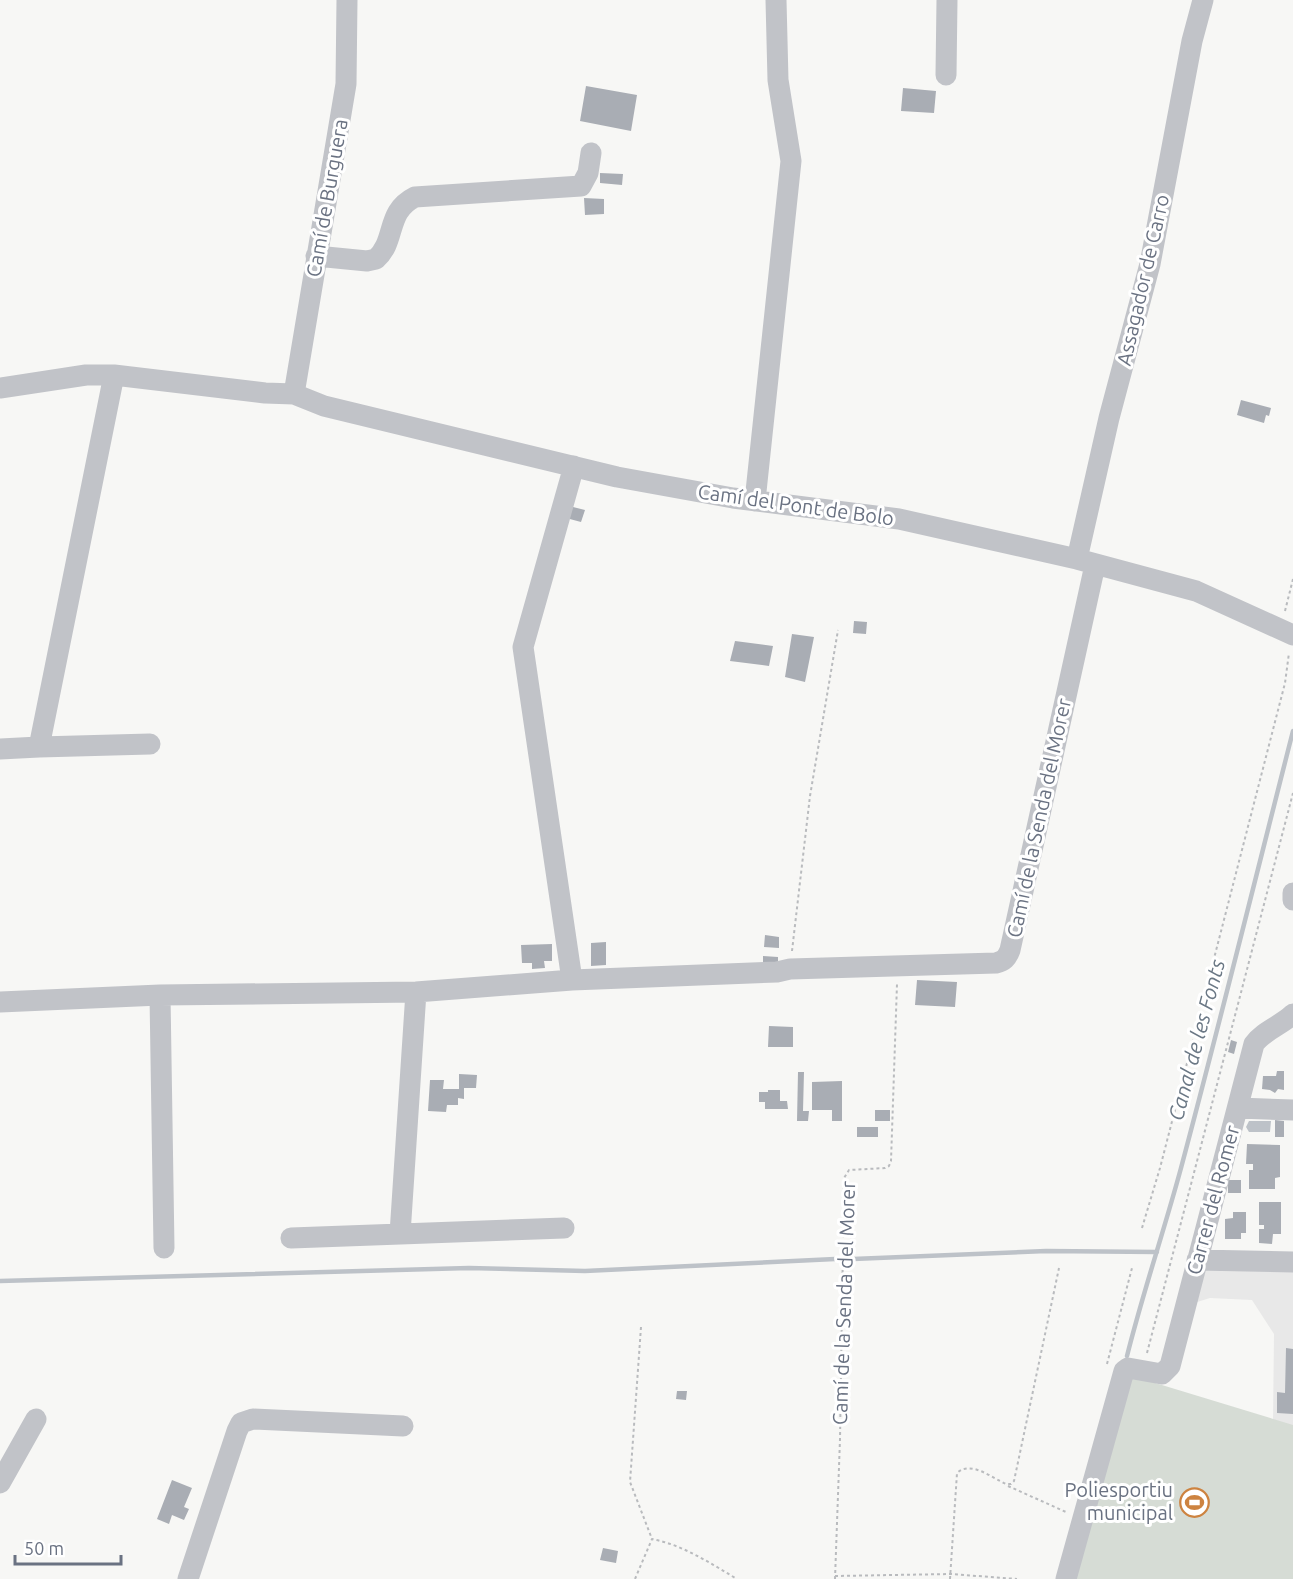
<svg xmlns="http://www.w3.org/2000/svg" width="1293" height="1579" font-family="Ubuntu,sans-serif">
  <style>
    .built { fill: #e8e8e8 }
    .green { fill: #d6dcd5 }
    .water { fill: #bdc2c8 }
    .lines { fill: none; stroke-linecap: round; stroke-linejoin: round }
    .stream { stroke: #bdc2c8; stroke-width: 4.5 }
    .building { fill: #a9adb4 }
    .path { stroke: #b9bbbe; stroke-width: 2; stroke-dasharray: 3 3; stroke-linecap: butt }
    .minor { stroke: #c1c3c8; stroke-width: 21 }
    .labels { text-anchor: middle; stroke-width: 6; stroke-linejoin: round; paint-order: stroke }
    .street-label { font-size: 20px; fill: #6a7282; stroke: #fff }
    .poi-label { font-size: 20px; fill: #6a7282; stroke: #fff; text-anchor: end }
    .water-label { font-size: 21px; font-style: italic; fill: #6b7885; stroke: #fff }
  </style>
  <rect width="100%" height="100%" fill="#f7f7f5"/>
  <!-- built -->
  <path class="built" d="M1205 1269H1293V1426L1273 1420 1274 1334 1252 1300 1210 1298 1194 1303Z"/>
  <!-- green -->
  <path class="green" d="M1129 1375 1293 1425V1579H1076Z"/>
  <!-- water -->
  <path class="water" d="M1249 1121H1271L1270 1132H1249L1246 1127Z"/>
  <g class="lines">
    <!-- stream -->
    <path class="stream" d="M853 1259 1046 1251 1157 1252
      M0 1281 469 1268 585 1271 835 1259
      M1127 1356C1143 1292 1164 1231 1181 1168 1220 1022 1256 876 1293 731"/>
  </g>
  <!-- building -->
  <path class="building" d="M586 86 637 95 631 131 580 121Z
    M903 88 936 91 934 113 901 111Z
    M600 173 623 174 622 185 600 183Z
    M584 198 604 199V214L585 215Z
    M1241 400 1271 408 1269 416 1266 415 1264 423 1237 415Z
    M569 506 585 510 581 522 566 518Z
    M854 621 867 622 866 634 853 633Z
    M792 634 814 637 805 682 785 677Z
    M735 641 773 646 769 666 730 661Z
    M765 935 779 937V948L764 947Z
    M606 942V965L591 966V943Z
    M552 944V961H544L545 968 532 969V963H522L521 945Z
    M763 956 778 957V965L763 964Z
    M917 980 957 982 955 1007 915 1005Z
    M769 1026 793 1027V1047H768Z
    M1231 1040 1237 1042 1234 1054 1228 1052Z
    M1277 1071H1284V1090L1278 1089 1275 1093 1270 1090 1262 1089 1263 1076H1276Z
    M798 1072H804L803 1111H809L808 1121H797Z
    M459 1074 477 1075 476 1088H464V1099L458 1098V1105H447L446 1112 428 1111 430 1080H444L443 1089H459Z
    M842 1081V1121H832V1110H812V1082Z
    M768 1090H780V1101H787L788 1109H765V1102H759V1092H768Z
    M875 1110H890V1121H875Z
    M1275 1120 1284 1121V1137H1275Z
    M857 1127H878V1137H857Z
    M1247 1144 1280 1145V1177L1275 1178V1189H1249V1170H1253V1164H1246Z
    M1228 1180H1241V1193H1228Z
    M1259 1202H1281V1234H1273L1272 1244 1259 1243V1229H1264V1225H1259Z
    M1233 1212H1246V1233H1241V1239H1225V1219L1233 1218Z
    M1286 1348 1293 1349V1414L1277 1413V1392L1285 1393Z
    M677 1391H687L686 1400 676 1399Z
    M172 1480 192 1488 184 1507 189 1509 184 1520 172 1515 169 1524 157 1519Z
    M603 1548 618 1551 616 1563 600 1560Z"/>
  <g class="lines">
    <!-- path -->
    <path class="path" d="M1285 611 1293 579
      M792 951 810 796 838 630
      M1142 1228 1160 1168 1285 683 1289 653
      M641 1327 630 1482 652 1539
      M1147 1353 1293 793
      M1107 1364 1132 1268
      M1008 1486 1066 1512
      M835 1576 951 1574 1017 1579
      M635 1579 652 1539C683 1545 710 1563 737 1579
      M835 1579 840 1439 844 1178 849 1170 885 1168 889 1166 891 1161 897 984
      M950 1579 957 1473C971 1460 992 1478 1006 1484H1011L1014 1481 1059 1268"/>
    <!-- minor -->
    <path class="minor" d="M946 75 947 0
      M316 256 367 261 376 259C397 240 385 212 415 197L581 186 588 173 591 153
      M0 388 86 375H114L265 393 294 394 324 406 617 477 733 498 899 519 1077 559 1196 591 1293 635
      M294 394 346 84 347 0
      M755 501 791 161 778 80 776 0
      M1077 559 1109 418 1150 264 1192 41 1203 0
      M39 747 150 744
      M0 749 39 747 114 375
      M1293 893V900
      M572 980 523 647 574 466
      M160 995 164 1248
      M0 1002 160 995 416 992 572 980 777 972 790 969 996 963C1004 961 1007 958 1010 950L1095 565
      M1238 1108 1293 1110
      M400 1234 416 992
      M291 1238 564 1228
      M1197 1260 1293 1262
      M0 1483 36 1419
      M188 1579 237 1431 241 1423 253 1419 403 1426
      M1066 1579 1124 1371 1128 1368 1162 1374 1170 1366 1254 1044C1263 1031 1282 1025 1293 1014"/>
  </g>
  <!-- icons -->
  <defs>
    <symbol id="stadium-ring" viewBox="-11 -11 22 22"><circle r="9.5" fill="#fff" stroke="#cd8340" stroke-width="1.5"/><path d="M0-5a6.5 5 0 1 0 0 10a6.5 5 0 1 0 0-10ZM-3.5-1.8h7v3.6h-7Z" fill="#cd8340"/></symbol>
  </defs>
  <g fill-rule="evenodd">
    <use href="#stadium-ring" x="1178" y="1486" width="33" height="33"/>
  </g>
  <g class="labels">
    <!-- street labels -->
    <g class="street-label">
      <text transform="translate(327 198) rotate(-80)" y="7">Camí de Burguera</text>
      <text transform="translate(1143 280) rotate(-77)" y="7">Assagador de Carro</text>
      <text transform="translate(796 505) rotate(8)" y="7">Camí del Pont de Bolo</text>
      <text transform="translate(1039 818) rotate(-78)" y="7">Camí de la Senda del Morer</text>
      <text transform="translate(1213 1200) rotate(-75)" y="7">Carrer del Romer</text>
      <text transform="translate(844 1303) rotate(-88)" y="7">Camí de la Senda del Morer</text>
    </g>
    <!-- poi labels -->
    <g class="poi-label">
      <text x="1173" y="1497">Poliesportiu<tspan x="1173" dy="23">municipal</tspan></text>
    </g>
    <!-- water labels -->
    <g class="water-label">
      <text transform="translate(1197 1040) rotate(-75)" y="7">Canal de les Fonts</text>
    </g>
  </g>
  <!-- scale -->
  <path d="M15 1555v9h106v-9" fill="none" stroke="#6a7282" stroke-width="3"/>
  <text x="24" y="1555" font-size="18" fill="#6a7282" stroke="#ffffff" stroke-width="4.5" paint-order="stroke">50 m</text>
</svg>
